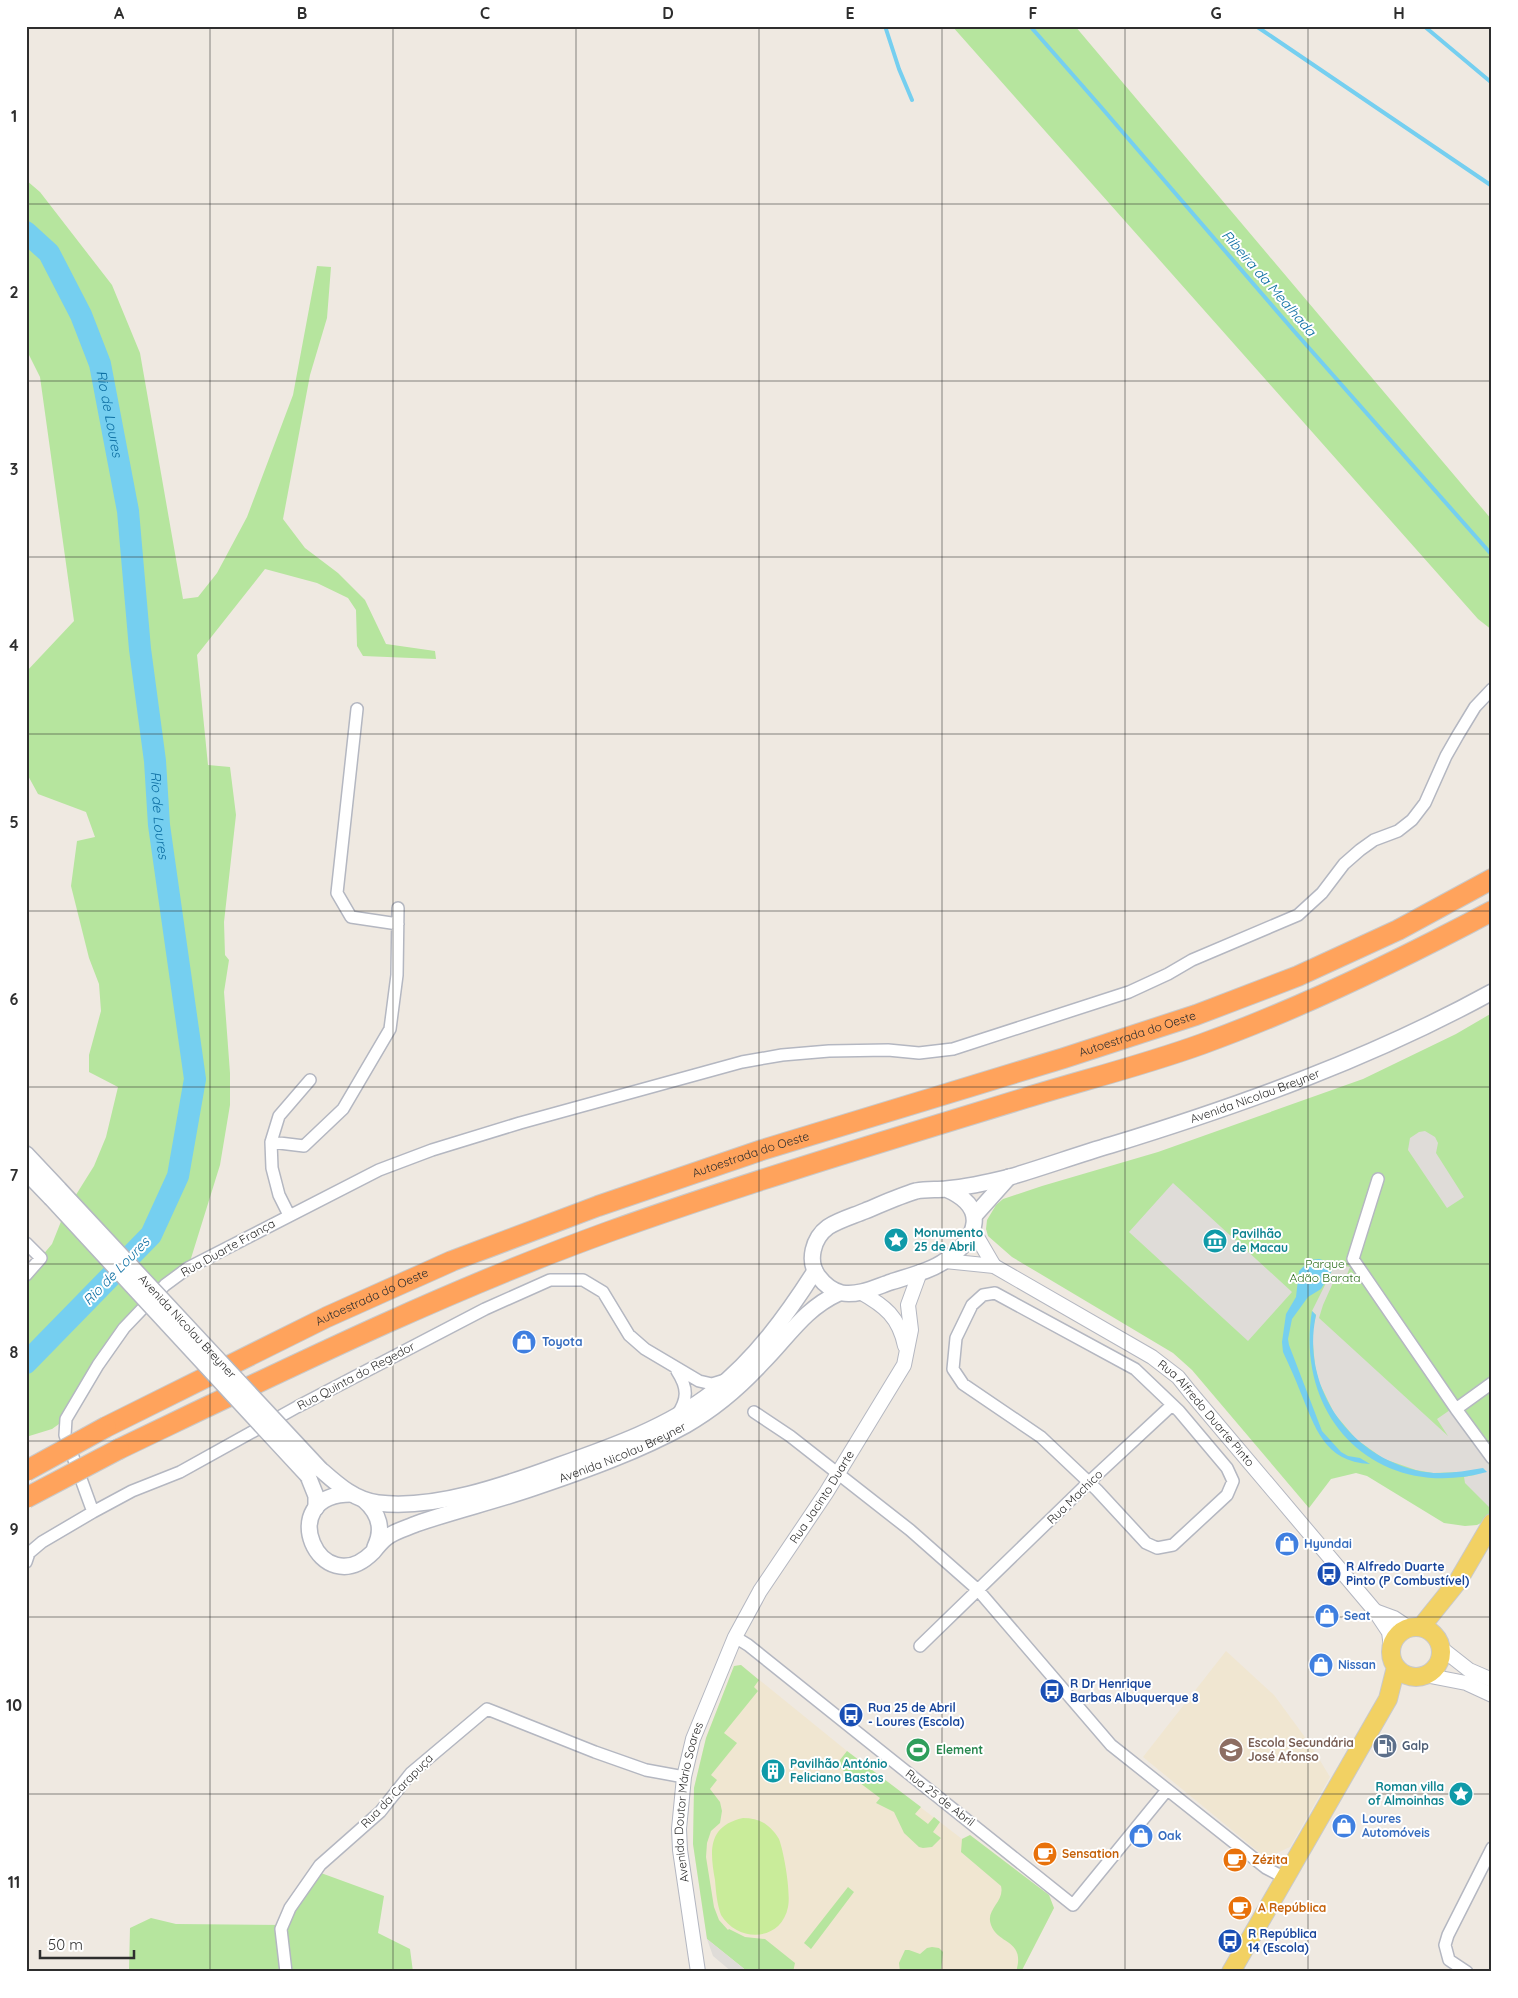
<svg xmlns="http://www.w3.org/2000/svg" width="1518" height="1998" font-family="Quicksand,sans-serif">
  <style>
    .education { fill: #f0e6d1 }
    .green { fill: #b6e59e }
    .pitch { fill: #c9ec9a }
    .plaza { fill: #dfdcd8 }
    .water { fill: #75cff0 }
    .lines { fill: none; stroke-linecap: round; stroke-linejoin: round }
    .stream { stroke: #75cff0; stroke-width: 4 }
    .river { stroke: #75cff0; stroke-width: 22 }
    .minor-casing { stroke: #b4b7c1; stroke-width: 14 }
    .tertiary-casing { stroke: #b4b7c1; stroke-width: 16 }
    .secondary-casing { stroke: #b4b7c1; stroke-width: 18 }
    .primary-casing { stroke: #c9c9c9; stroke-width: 20 }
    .motorway-casing { stroke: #c9c9c9; stroke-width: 22 }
    .minor { stroke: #fff; stroke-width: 11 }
    .tertiary { stroke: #fff; stroke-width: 14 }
    .secondary { stroke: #fff; stroke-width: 15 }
    .primary { stroke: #f2d163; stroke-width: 18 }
    .motorway { stroke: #ffa35c; stroke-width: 20 }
    .secondary-bridge-casing { stroke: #b4b7c1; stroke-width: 18; stroke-linecap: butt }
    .motorway-bridge-casing { stroke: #c9c9c9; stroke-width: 22; stroke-linecap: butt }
    .secondary-bridge { stroke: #fff; stroke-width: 15 }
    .motorway-bridge { stroke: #ffa35c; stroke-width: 20 }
    .grid { fill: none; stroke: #2e2e2e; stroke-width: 1; stroke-opacity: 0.55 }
    .labels { text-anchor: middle; stroke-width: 4; stroke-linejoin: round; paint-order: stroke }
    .street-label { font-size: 12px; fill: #2e2e2e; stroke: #fff }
    .culture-label { font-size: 12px; font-weight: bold; fill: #0d838f; stroke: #fff; text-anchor: start }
    .park-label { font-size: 12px; fill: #2c6e1b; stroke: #fff }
    .shop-label { font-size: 12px; font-weight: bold; fill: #366cbe; stroke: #fff; text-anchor: start }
    .transit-label { font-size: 12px; font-weight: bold; fill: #164399; stroke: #fff; text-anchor: start }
    .education-label { font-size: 12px; font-weight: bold; fill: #785e54; stroke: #fff; text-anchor: start }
    .service-label { font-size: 12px; font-weight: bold; fill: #4e5e75; stroke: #fff; text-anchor: start }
    .leisure-label { font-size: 12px; font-weight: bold; fill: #27864d; stroke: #fff; text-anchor: start }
    .food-label { font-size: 12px; font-weight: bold; fill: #c56008; stroke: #fff; text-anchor: start }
    .water-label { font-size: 14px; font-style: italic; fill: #0d6fa3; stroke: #fff }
    .neatline { fill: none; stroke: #2e2e2e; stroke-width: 2 }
    .grid-label { font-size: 16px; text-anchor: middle; font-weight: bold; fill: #2e2e2e }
  </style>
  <rect width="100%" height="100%" fill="#efe9e1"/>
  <!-- education -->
  <path class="education" d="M1226 1651 1274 1695 1310 1744 1330 1777 1290 1847 1266 1858 1143 1757Z
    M741 1665 847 1751 962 1839 970 1835 1049 1895 1054 1908 1021 1972H748L707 1939 693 1844 694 1788 706 1738 734 1666Z"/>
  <!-- green -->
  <path class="green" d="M952 26H1075L1492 520V630L1478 619Z
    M26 180 40 192 112 285 140 353 183 599 198 597 217 573 247 517 293 395 317 266 331 267 327 318 310 375 283 519 305 548 338 573 365 600 386 644 435 651 436 659 363 656 357 646 356 610 348 598 317 583 265 569 197 655 208 765 230 767 236 815 224 922 225 955 229 960 224 992 230 1073V1105L220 1165 188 1268 144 1309 66 1419 52 1429 26 1437V1275L52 1244 64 1214 94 1166 106 1137 118 1087 89 1072V1055L101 1011 99 984 89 958 71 886 77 841 95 837 86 812 38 794 26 772V672L74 621 40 377 26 349Z
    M1492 1013V1510L1483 1522 1477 1525 1465 1526 1444 1523 1367 1476 1356 1473 1331 1479 1309 1508 1192 1370 1173 1353 1012 1257 988 1236 986 1229 987 1220 996 1205 1003 1199 1042 1186 1158 1152 1363 1079 1456 1034Z
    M741 1665 759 1680 754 1687 758 1691 724 1733 737 1743 711 1775 717 1780 710 1789 720 1802 722 1811 720 1823 711 1831 707 1843 706 1857 714 1907 719 1920 728 1930 729 1929 745 1937 765 1939 795 1963 793 1972H748L707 1939 693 1844 694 1788 706 1738 734 1666Z
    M847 1751 921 1807 915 1814 928 1824 934 1817 940 1822 933 1832 941 1838 932 1847 923 1848 919 1847 904 1833 894 1812 876 1803 880 1798 836 1765Z
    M970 1835 1049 1895 1054 1908 1021 1972H1016C1026 1939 998 1945 991 1925 985 1909 1005 1902 1001 1886L961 1852 962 1839Z
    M321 1873 384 1896 378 1933 410 1949 413 1972H127L129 1970 130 1928 151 1918 176 1924 286 1925Z
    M848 1887 854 1892 811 1949 804 1943Z
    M932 1947 939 1948 943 1952 941 1972H900L899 1963 905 1950H909L920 1954 927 1948Z"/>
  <!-- pitch -->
  <path class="pitch" d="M743 1818C759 1818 770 1824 779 1839 784 1852 791 1893 788 1907 781 1942 738 1943 721 1915 717 1904 716 1892 715 1880 710 1852 707 1826 743 1818Z"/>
  <!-- plaza -->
  <path class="plaza" d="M1425 1131 1435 1137 1438 1143 1436 1153 1464 1197 1447 1208 1408 1150 1410 1138 1419 1132Z
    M1173 1183 1292 1292 1248 1341 1129 1232Z
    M1341 1265 1350 1267 1343 1285 1336 1276 1323 1305 1319 1318 1448 1436 1437 1419 1450 1410 1492 1469V1510L1465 1483 1464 1477 1475 1475 1461 1472 1433 1473 1416 1470 1384 1459 1356 1439 1334 1413 1319 1382 1315 1366 1312 1333 1316 1315 1312 1311 1333 1269Z
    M707 1939 748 1972H732L713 1956Z"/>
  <!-- water -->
  <path class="water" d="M1319 1259 1329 1262 1333 1269 1321 1289 1308 1297 1292 1319 1288 1339 1289 1345 1322 1431 1341 1452 1348 1456 1360 1458 1370 1464C1324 1462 1315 1427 1300 1391 1295 1378 1289 1365 1283 1352L1282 1342 1286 1314 1296 1297 1299 1271 1310 1260Z
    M1312 1311 1316 1315C1301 1384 1346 1453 1415 1470 1438 1476 1460 1472 1483 1468L1487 1472C1379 1502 1294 1420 1312 1311Z"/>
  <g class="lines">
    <!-- stream -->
    <path class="stream" d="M885 26 899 69 912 100
      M1030 26 1101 107 1294 331 1492 555
      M1256 26 1492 186
      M1424 26 1492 83"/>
    <!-- river -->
    <path class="river" id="s1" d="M26 232 49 253 81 315 100 364 128 511 140 649 155 761 159 825 195 1079 178 1176 151 1235 26 1363"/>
    <defs>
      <path id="minor" d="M357 709 337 893 351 917 398 924
        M271 1142 304 1146 343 1109 390 1029 397 975 398 908
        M1378 1179 1353 1259 1456 1409
        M289 1215 279 1195 272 1168 271 1142 279 1116 310 1080
        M26 1243 41 1258 26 1275
        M995 1293 1135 1369 1179 1411 1227 1468 1233 1481 1227 1495 1173 1545 1157 1548 1146 1543 1097 1490 1041 1437 963 1384 953 1369 956 1338 972 1305 983 1295Z
        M1492 1383 1456 1409 1492 1458
        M754 1412 790 1436 910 1530 978 1590 1111 1745 1266 1868 1285 1878
        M677 1415C688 1399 688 1388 677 1371
        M93 1512 65 1435 66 1419 98 1365 124 1328 165 1285 188 1268 379 1170 432 1150 520 1123 742 1062 782 1055 829 1051 888 1050 919 1053 953 1049 1129 992 1168 974 1192 960 1298 915 1322 893 1344 864 1360 850 1374 840 1398 831 1412 820 1425 803 1446 756 1458 735 1475 707 1492 689
        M26 1562 29 1553 42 1542 93 1512 132 1491 180 1472 297 1407 485 1309 550 1280H583L603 1292 629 1335 645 1349 699 1381 712 1384 725 1380
        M735 1637 748 1645 1073 1905 1167 1790
        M920 1646 1088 1483 1172 1405
        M286 1972 281 1929 290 1908 320 1865 380 1812 411 1773 487 1709 595 1752 646 1770 684 1777
        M1467 1972 1449 1960 1445 1945 1448 1935 1492 1848"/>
      <g id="tertiary">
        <path d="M973 1230 994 1266"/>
        <path id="s2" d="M945 1261 994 1266 1152 1357 1178 1377 1190 1392 1375 1611 1389 1632 1391 1647"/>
        <path d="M860 1292C885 1306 899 1317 905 1346"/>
        <path d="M1375 1611 1394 1618 1409 1628"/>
        <path d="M1441 1648 1469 1670 1492 1680"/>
        <path d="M1425 1675 1466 1683 1492 1695"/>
        <path id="s3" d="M698 1972 680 1850 679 1829 684 1777 693 1739 735 1637 760 1591 826 1493 904 1365 911 1330 908 1305 920 1272"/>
      </g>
      <g id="secondary">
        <path d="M26 1154 59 1189"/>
        <path d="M26 1172 51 1198"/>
        <path id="s4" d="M946 1189C988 1207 979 1237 946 1260 931 1271 909 1276 891 1282 876 1287 858 1296 842 1293 832 1291 824 1284 818 1276 807 1261 813 1238 828 1227 839 1220 853 1216 865 1211 882 1204 899 1196 916 1191 927 1189 936 1190 946 1189 967 1187 990 1182 1010 1177 1044 1167 1077 1155 1111 1145 1241 1105 1372 1058 1492 992"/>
        <path d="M975 1215 1009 1177"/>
        <path d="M320 1469C337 1484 354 1500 378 1503 434 1510 505 1485 557 1466 611 1447 668 1427 713 1392 755 1359 787 1315 815 1271"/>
        <path d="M308 1476 316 1496V1508"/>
        <path id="s5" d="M351 1494C272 1494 320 1605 373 1552 377 1547 381 1542 386 1538 394 1531 407 1528 416 1524 456 1510 496 1501 536 1487 586 1470 639 1451 686 1425 714 1409 740 1387 762 1363 788 1337 804 1309 839 1293"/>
        <path d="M364 1500C379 1513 384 1529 375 1547"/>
      </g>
      <path id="primary" d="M1421 1627 1458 1581 1492 1523
        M1391 1652a25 25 0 1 1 50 0a25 25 0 1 1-50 0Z
        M1231 1972 1388 1699 1396 1667"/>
      <g id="motorway">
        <path id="s6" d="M106 1427 327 1317 452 1261 598 1206 762 1150 1064 1058 1196 1015 1298 976 1398 930 1492 879"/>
        <path d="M119 1449C280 1372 440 1293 608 1232 745 1183 885 1141 1025 1098 1084 1080 1144 1065 1202 1044 1302 1008 1398 961 1492 911"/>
      </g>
    </defs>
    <!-- minor casing -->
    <use href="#minor" class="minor-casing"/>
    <!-- tertiary casing -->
    <use href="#tertiary" class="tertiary-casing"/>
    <!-- secondary casing -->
    <use href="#secondary" class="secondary-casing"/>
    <!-- primary casing -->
    <use href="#primary" class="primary-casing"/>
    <!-- motorway casing -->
    <use href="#motorway" class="motorway-casing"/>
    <!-- minor -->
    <use href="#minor" class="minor"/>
    <!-- tertiary -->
    <use href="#tertiary" class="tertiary"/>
    <!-- secondary -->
    <use href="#secondary" class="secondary"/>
    <!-- primary -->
    <use href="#primary" class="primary"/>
    <!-- motorway -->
    <use href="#motorway" class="motorway"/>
    <defs>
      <g id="secondary-bridge">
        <path id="s7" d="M59 1189 320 1469"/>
        <path d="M51 1198 308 1476"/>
      </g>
      <path id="motorway-bridge" d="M26 1471 106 1427
        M26 1498 119 1449"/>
    </defs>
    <!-- secondary-bridge casing -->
    <use href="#secondary-bridge" class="secondary-bridge-casing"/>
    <!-- motorway-bridge casing -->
    <use href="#motorway-bridge" class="motorway-bridge-casing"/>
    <!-- secondary-bridge -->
    <use href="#secondary-bridge" class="secondary-bridge"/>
    <!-- motorway-bridge -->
    <use href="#motorway-bridge" class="motorway-bridge"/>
  </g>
  <!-- grid -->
  <path class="grid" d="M210 26V1972M393 26V1972M576 26V1972M759 26V1972M942 26V1972M1125 26V1972M1308 26V1972M26 204H1492M26 381H1492M26 557H1492M26 734H1492M26 911H1492M26 1087H1492M26 1264H1492M26 1441H1492M26 1617H1492M26 1794H1492"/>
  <!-- icons -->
  <defs>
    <symbol id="sight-disc" viewBox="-11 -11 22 22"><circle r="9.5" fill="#0f9aa8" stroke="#fff"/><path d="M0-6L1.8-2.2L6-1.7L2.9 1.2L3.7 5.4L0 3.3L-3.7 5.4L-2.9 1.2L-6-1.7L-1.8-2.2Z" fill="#fff"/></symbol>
    <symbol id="museum-disc" viewBox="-11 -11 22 22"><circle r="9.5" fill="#0f9aa8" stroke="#fff"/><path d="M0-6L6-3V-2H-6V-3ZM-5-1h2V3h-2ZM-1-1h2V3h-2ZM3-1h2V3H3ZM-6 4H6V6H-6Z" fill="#fff"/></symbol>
    <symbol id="shop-disc" viewBox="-11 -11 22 22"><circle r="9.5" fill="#3f7fe0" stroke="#fff"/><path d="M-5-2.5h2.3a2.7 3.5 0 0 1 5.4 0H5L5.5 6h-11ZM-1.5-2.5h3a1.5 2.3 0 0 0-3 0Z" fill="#fff"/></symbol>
    <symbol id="bus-disc" viewBox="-11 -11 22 22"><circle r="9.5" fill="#1a4fb4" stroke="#fff"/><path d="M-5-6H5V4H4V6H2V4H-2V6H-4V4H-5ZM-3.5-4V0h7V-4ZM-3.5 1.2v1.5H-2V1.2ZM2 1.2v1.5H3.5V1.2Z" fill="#fff"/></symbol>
    <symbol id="fuel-disc" viewBox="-11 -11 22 22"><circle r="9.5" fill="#5c6f8a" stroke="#fff"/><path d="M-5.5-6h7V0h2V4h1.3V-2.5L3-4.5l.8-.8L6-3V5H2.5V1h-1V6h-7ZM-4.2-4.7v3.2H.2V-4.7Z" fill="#fff"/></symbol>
    <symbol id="stadium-disc" viewBox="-11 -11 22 22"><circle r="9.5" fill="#2e9e5b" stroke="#fff"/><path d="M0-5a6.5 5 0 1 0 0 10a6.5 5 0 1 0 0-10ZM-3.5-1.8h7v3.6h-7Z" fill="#fff"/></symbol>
    <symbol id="school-disc" viewBox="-11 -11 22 22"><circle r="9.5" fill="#8d6e63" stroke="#fff"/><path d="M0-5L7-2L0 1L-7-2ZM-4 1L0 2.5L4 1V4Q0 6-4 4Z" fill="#fff"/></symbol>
    <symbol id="building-disc" viewBox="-11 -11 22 22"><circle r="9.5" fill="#0f9aa8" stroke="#fff"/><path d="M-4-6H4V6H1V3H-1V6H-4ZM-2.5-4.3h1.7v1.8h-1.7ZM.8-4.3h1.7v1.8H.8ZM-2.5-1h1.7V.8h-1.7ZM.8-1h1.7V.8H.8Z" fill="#fff"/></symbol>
    <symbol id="cafe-disc" viewBox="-11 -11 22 22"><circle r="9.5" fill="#e8710a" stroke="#fff"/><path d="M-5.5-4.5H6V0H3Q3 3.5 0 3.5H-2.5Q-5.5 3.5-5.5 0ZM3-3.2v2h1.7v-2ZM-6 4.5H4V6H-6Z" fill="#fff"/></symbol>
  </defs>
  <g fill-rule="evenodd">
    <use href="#sight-disc" x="882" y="1226" width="28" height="28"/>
    <use href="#museum-disc" x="1201" y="1227" width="28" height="28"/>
    <use href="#shop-disc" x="510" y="1328" width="28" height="28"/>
    <use href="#shop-disc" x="1273" y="1530" width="28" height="28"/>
    <use href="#bus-disc" x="1315" y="1560" width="28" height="28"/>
    <use href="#shop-disc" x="1313" y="1602" width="28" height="28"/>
    <use href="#shop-disc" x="1307" y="1651" width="28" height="28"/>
    <use href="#bus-disc" x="1038" y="1677" width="28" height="28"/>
    <use href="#bus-disc" x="837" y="1701" width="28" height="28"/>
    <use href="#fuel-disc" x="1371" y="1732" width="28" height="28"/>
    <use href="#stadium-disc" x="904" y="1736" width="28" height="28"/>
    <use href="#school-disc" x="1217" y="1736" width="28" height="28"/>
    <use href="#building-disc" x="759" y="1757" width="28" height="28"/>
    <use href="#sight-disc" x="1447" y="1780" width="28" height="28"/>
    <use href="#shop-disc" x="1330" y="1812" width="28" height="28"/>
    <use href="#shop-disc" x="1127" y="1822" width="28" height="28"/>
    <use href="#cafe-disc" x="1031" y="1840" width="28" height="28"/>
    <use href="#cafe-disc" x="1221" y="1846" width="28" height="28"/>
    <use href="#cafe-disc" x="1226" y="1894" width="28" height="28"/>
    <use href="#bus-disc" x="1216" y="1927" width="28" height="28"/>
  </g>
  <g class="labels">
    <!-- street labels -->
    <g class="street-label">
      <text dy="4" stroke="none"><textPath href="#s6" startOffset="1106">Autoestrada do Oeste</textPath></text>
      <text dy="4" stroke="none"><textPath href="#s4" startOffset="739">Avenida Nicolau Breyner</textPath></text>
      <text dy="4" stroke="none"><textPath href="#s6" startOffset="701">Autoestrada do Oeste</textPath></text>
      <text transform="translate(228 1248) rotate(-29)" y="4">Rua Duarte França</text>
      <text dy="4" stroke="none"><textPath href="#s6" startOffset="296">Autoestrada do Oeste</textPath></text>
      <text dy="4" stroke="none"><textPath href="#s7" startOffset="188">Avenida Nicolau Breyner</textPath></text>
      <text transform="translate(356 1376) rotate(-28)" y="4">Rua Quinta do Regedor</text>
      <text dy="4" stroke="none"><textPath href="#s2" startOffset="310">Rua Alfredo Duarte Pinto</textPath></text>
      <text dy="4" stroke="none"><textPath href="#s5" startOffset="422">Avenida Nicolau Breyner</textPath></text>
      <text dy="4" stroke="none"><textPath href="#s3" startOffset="511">Rua Jacinto Duarte</textPath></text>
      <text transform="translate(1075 1497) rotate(-44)" y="4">Rua Machico</text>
      <text transform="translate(397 1791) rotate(-46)" y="4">Rua da Carapuça</text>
      <text transform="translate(940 1798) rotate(38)" y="4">Rua 25 de Abril</text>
      <text dy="4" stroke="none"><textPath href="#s3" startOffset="172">Avenida Doutor Mário Soares</textPath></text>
    </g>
    <!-- culture labels -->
    <g class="culture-label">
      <text x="914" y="1237">Monumento<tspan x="914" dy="14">25 de Abril</tspan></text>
      <text x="1232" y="1238">Pavilhão<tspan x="1232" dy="14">de Macau</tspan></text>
      <text x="790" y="1768">Pavilhão António<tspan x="790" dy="14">Feliciano Bastos</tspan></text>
      <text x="1444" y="1791" text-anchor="end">Roman villa<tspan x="1444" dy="14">of Almoinhas</tspan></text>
    </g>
    <!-- park labels -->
    <g class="park-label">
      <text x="1325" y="1268">Parque<tspan x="1325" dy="14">Adão Barata</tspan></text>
    </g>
    <!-- shop labels -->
    <g class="shop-label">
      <text x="542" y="1346">Toyota</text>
      <text x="1304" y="1548">Hyundai</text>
      <text x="1344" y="1620">Seat</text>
      <text x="1338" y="1669">Nissan</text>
      <text x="1362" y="1823">Loures<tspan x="1362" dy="14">Automóveis</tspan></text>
      <text x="1158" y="1840">Oak</text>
    </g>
    <!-- transit labels -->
    <g class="transit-label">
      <text x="1346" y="1571">R Alfredo Duarte<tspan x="1346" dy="14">Pinto (P Combustível)</tspan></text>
      <text x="1070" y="1688">R Dr Henrique<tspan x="1070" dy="14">Barbas Albuquerque 8</tspan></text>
      <text x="868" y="1712">Rua 25 de Abril<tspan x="868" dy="14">- Loures (Escola)</tspan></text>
      <text x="1248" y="1938">R República<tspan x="1248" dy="14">14 (Escola)</tspan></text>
    </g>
    <!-- education labels -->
    <g class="education-label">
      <text x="1248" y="1747">Escola Secundária<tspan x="1248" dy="14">José Afonso</tspan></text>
    </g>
    <!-- service labels -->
    <g class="service-label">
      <text x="1402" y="1750">Galp</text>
    </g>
    <!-- leisure labels -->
    <g class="leisure-label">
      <text x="936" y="1754">Element</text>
    </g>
    <!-- food labels -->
    <g class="food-label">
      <text x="1062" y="1858">Sensation</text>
      <text x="1252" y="1864">Zézita</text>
      <text x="1258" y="1912">A República</text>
    </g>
    <!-- water labels -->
    <g class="water-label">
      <text transform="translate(1269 283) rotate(49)" y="5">Ribeira da Mealhada</text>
      <text dy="5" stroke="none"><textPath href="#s1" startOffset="204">Rio de Loures</textPath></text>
      <text dy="5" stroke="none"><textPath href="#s1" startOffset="609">Rio de Loures</textPath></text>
      <text transform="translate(116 1271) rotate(-46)" y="5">Rio de Loures</text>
    </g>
  </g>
  <!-- border -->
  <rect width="1518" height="1998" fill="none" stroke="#ffffff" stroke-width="55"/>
  <!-- scale -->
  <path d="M40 1950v8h94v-8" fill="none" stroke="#2e2e2e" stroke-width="2.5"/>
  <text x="48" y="1950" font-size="15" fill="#2e2e2e" stroke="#ffffff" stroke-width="4" paint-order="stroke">50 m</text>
  <rect x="28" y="28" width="1462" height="1942" class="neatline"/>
  <g class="grid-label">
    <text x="119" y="19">A</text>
    <text x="302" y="19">B</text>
    <text x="485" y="19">C</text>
    <text x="668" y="19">D</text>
    <text x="850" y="19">E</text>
    <text x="1033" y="19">F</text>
    <text x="1216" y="19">G</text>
    <text x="1399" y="19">H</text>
    <text x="14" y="122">1</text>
    <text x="14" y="298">2</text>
    <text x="14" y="475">3</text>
    <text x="14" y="651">4</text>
    <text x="14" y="828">5</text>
    <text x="14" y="1005">6</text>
    <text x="14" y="1181">7</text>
    <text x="14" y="1358">8</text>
    <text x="14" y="1535">9</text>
    <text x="14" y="1711">10</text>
    <text x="14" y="1888">11</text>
  </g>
</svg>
